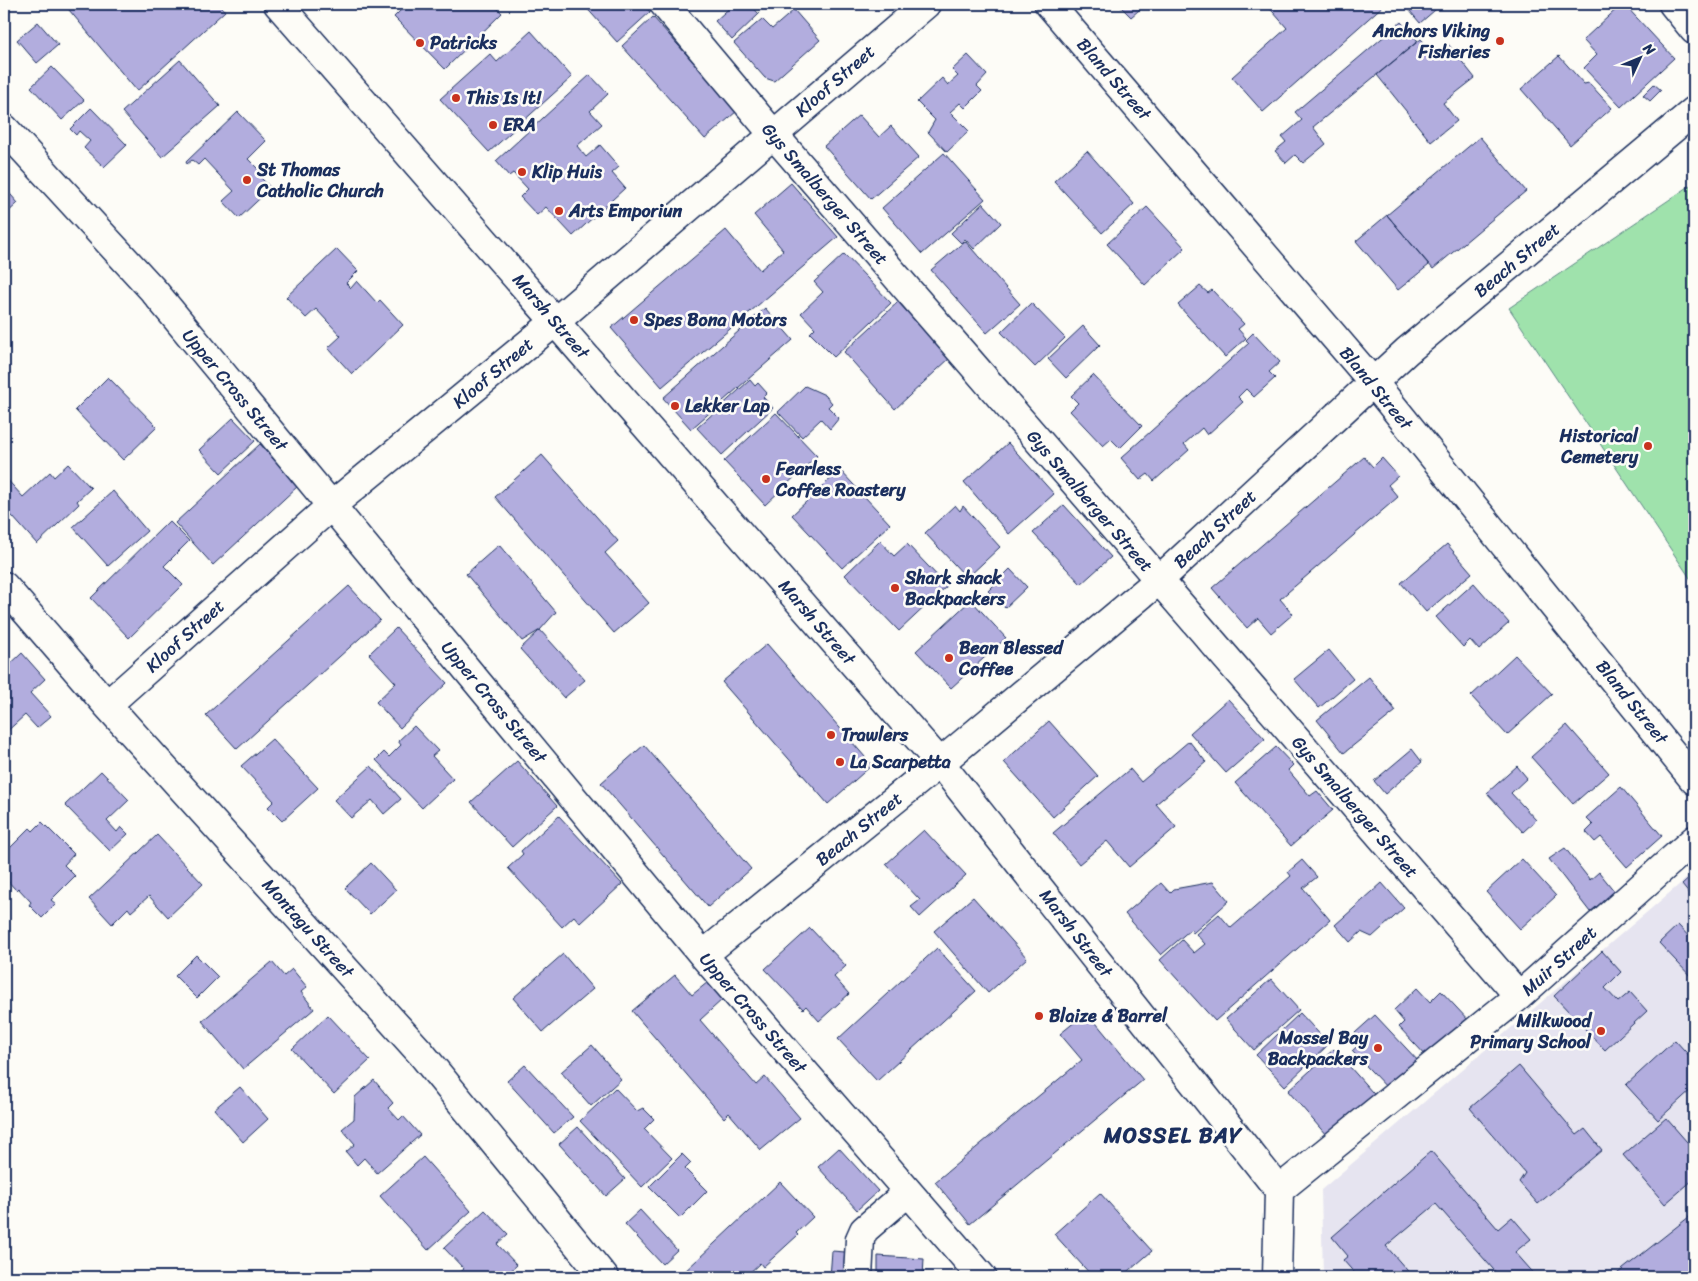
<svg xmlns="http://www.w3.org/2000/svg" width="1698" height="1281" font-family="Sriracha,sans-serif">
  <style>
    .built { fill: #e6e4f0 }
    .green { fill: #9fe2ac; stroke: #5d8885 }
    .building { fill: #b2adde; stroke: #1b2f5e }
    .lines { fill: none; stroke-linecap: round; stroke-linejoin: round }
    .minor-casing { stroke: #1b2f5e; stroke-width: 31 }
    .minor { stroke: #fdfcf7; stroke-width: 28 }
    .poi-dot { fill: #c8321e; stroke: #fdfcf7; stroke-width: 2 }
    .labels { text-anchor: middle; stroke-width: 5; stroke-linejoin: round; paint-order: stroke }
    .poi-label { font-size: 18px; font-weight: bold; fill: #1b2f5e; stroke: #fdfcf7; text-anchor: start }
    .street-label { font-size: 18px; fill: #1b2f5e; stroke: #fdfcf7 }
    .district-label { font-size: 22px; font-weight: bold; letter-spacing: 1px; fill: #1b2f5e; stroke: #fdfcf7 }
  </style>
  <rect width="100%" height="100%" fill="#fdfcf7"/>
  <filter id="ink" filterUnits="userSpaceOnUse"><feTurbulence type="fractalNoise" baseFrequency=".02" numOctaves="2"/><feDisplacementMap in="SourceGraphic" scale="10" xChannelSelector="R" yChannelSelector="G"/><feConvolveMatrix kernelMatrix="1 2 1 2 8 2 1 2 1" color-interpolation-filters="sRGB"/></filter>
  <g filter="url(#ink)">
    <!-- built -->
    <path class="built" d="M1694 872V1277H1323L1321 1190Z"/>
    <!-- green -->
    <path class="green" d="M1694 183V584L1509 308Z"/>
    <!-- building -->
    <path class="building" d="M64 4H219L225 11 137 91Z
      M407 4H493L502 13 445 69 394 17Z
      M583 4H642L650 12 617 42Z
      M734 4H750L759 14 732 40 715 21Z
      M1118 4H1146L1131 17Z
      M1266 4H1385L1263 112 1232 77 1287 28Z
      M1404 4H1442L1420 23Z
      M1622 4H1624L1674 58 1621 107 1584 68 1597 55 1583 40Z
      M794 10 820 40 774 81 765 78 734 43 762 19 772 29Z
      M653 17 737 111 705 139 622 46Z
      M38 22 58 45 37 63 17 40Z
      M1401 22 1418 41 1313 127 1326 144 1303 163 1295 155 1286 163 1275 151 1286 142 1282 137 1302 120 1295 112Z
      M531 31 572 77 489 152 440 99 490 54 497 62Z
      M1421 39 1435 55 1448 44 1475 78 1443 103 1457 121 1431 142 1377 75Z
      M968 55 987 75 977 86 982 91 965 108 960 103 950 112 969 131 947 152 928 132 935 120 917 102 942 78 948 85 958 76 952 70Z
      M1559 56 1584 84 1589 83 1612 108 1570 145 1521 89Z
      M180 60 220 106 162 157 122 112Z
      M52 67 84 100 62 120 31 87Z
      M590 75 608 94 590 111 602 124 577 146 586 157 600 145 619 167 612 173 625 188 573 236 546 207 537 215 520 197 528 189 513 173 509 176 496 161Z
      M1654 84 1661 90 1650 101 1643 95Z
      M91 108 127 145 104 167 84 148 90 141 79 131 76 135 70 129Z
      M238 112 266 141 248 159 261 172 258 175 271 188 239 218 223 201 234 191 204 159 198 165 192 160 187 164 186 162Z
      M859 115 879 137 891 126 919 157 871 199 824 146Z
      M1480 137 1526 191 1433 269 1387 215Z
      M1087 151 1134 204 1102 233 1054 181Z
      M944 153 985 199 922 254 882 208Z
      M791 183 838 237 662 387 611 328 726 230 760 270 783 250 754 215Z
      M4 187 18 203 4 216Z
      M983 203 1001 223 974 249 965 239 961 243 951 233Z
      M1147 207 1185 248 1145 285 1107 244Z
      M1387 215 1429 265 1398 290 1356 241Z
      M965 241 1020 304 987 333 931 270Z
      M337 249 358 271 346 283 351 288 357 281 377 303 380 300 403 325 352 374 328 348 341 336 316 309 306 318 286 297Z
      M844 254 891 303 834 357 810 333 815 328 801 313 823 292 814 282Z
      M1200 286 1208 293 1212 290 1244 324 1238 329 1246 338 1225 357 1178 305Z
      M898 302 950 358 895 409 844 352Z
      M1031 303 1065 338 1035 367 1001 332Z
      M765 308 793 340 691 429 663 398Z
      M1083 326 1100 345 1066 378 1048 359Z
      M1253 333 1280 362 1269 372 1275 378 1254 397 1246 389 1238 397 1243 402 1207 435 1202 428 1184 444 1189 450 1154 481 1148 474 1140 480 1121 458 1249 343 1246 340Z
      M1093 375 1142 426 1120 448 1111 439 1103 446 1070 411 1078 403 1071 396Z
      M108 377 157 427 123 460 75 410Z
      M750 380 755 386 758 383 767 393 763 397 773 408 722 455 697 428Z
      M805 386 825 395 832 403 828 407 839 418 830 429 821 419 802 437 778 412Z
      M776 413 817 456 765 505 724 461Z
      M233 418 255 441 221 473 199 450Z
      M1008 443 1054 494 1009 534 964 482Z
      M260 444 298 486 213 565 175 523Z
      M542 455 618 541 605 553 649 603 614 633 495 497Z
      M1364 457 1373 467 1382 458 1398 476 1388 485 1398 497 1280 599 1293 614 1271 633 1258 618 1247 628 1212 588Z
      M68 464 91 488 77 501 79 504 37 544 4 507V476L23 497 50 472 54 477Z
      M840 470 890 524 842 568 792 515Z
      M113 491 147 531 108 566 73 527Z
      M955 505 960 511 963 506 1000 547 967 578 925 533Z
      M1064 505 1111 557 1081 584 1033 533Z
      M169 521 189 541 164 566 183 585 129 638 91 598Z
      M880 541 894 556 907 544 947 586 899 631 845 575Z
      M1447 544 1472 573 1426 612 1401 583Z
      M499 545 556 612 540 630 522 641 466 574Z
      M1010 569 1027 587 1005 608 988 591Z
      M1474 583 1509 623 1479 650 1470 640 1463 647 1436 617Z
      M349 586 380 620 237 749 206 715Z
      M971 600 1006 638 951 688 916 651Z
      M396 628 447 683 400 728 376 702 396 683 369 654Z
      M540 630 585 680 564 698 520 649Z
      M767 644 872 765 828 804 722 682Z
      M1329 650 1353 679 1319 708 1294 679Z
      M22 653 45 679 30 693 51 716 37 728 25 715 4 734V681L9 677 4 670Z
      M1515 655 1552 694 1507 735 1471 696Z
      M1369 677 1396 711 1344 753 1317 720Z
      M1228 699 1265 739 1226 773 1190 733Z
      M1049 721 1098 776 1053 817 1004 762Z
      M1567 725 1609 773 1573 804 1531 757Z
      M414 726 438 751 432 756 453 779 422 808 376 760 384 752 389 757 401 745 398 741Z
      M272 739 318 788 282 821 268 807 274 801 241 766Z
      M1189 741 1206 762 1156 804 1176 827 1129 867 1107 841 1079 864 1053 833 1130 769 1141 782Z
      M644 745 751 869 708 907 601 783Z
      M1276 747 1293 765 1288 770 1310 796 1317 791 1333 810 1291 846 1235 783Z
      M1412 749 1422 762 1385 794 1374 781Z
      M517 761 557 806 512 847 471 802Z
      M371 766 401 799 384 814 372 800 351 818 334 800Z
      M1517 766 1527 778 1511 793 1536 820 1523 832 1487 793Z
      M101 771 129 800 107 821 117 832 121 827 128 834 110 851 65 805Z
      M1621 787 1662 836 1627 867 1601 837 1595 842 1586 832 1593 825 1586 818Z
      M559 816 622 884 580 923 574 916 562 927 508 868 523 854 521 851Z
      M42 822 74 854 64 865 75 876 51 900 56 904 42 918 29 905 31 902 18 888 16 890 4 877V863L9 858 4 854 30 828 33 831Z
      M924 830 966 875 920 917 911 907 920 900 886 864Z
      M157 835 203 884 168 917 149 896 131 912 128 908 112 924 89 899Z
      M1565 848 1590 880 1599 872 1615 892 1590 912 1549 859Z
      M1522 859 1556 896 1520 929 1486 892Z
      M1302 860 1317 877 1303 888 1330 920 1215 1021 1160 960 1182 940 1194 953 1205 944 1196 934 1219 914 1231 928 1291 876 1288 872Z
      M371 863 396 890 370 914 345 888Z
      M1694 874V900L1682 885Z
      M1213 882 1229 901 1193 933 1191 929 1161 955 1125 914 1161 883 1170 893 1174 889Z
      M1382 883 1404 908 1372 937 1361 932 1350 942 1335 925Z
      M973 897 1027 958 988 993 934 931Z
      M1678 925 1694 942V980L1659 943Z
      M810 928 846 966 834 977 849 994 819 1021 806 1006 803 1009 765 969Z
      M937 948 976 991 877 1081 838 1039Z
      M1602 951 1621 972 1605 988 1618 1002 1630 992 1647 1011 1605 1050 1554 996Z
      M563 954 593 989 543 1032 513 998Z
      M196 955 218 977 197 998 175 976Z
      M272 962 284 976 292 969 307 987 301 992 314 1009 243 1069 202 1021Z
      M675 975 692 995 708 982 723 999 700 1020 756 1085 765 1077 800 1118 761 1150 729 1113 724 1118 632 1011Z
      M1271 979 1299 1010 1254 1050 1226 1019Z
      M1417 988 1430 1002 1441 991 1470 1022 1430 1060 1399 1027 1404 1022 1394 1010Z
      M1087 1012 1143 1080 970 1224 935 1182 1082 1060 1060 1034Z
      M1300 1013 1329 1044 1285 1086 1256 1055Z
      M328 1015 370 1060 334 1094 292 1049Z
      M1375 1015 1420 1063 1390 1091 1352 1051 1363 1041 1355 1033Z
      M1675 1040 1694 1061V1087L1658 1120 1626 1085Z
      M592 1045 621 1079 591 1106 561 1072Z
      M1334 1049 1380 1101 1333 1143 1288 1091Z
      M525 1065 573 1117 554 1133 507 1081Z
      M1519 1066 1577 1135 1585 1129 1602 1150 1538 1204 1519 1182 1525 1173 1470 1108Z
      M374 1080 393 1103 388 1108 399 1120 403 1116 420 1135 377 1173 364 1158 357 1165 346 1152 355 1144 342 1129 354 1119 355 1097Z
      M240 1087 268 1119 243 1142 214 1109Z
      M615 1088 637 1111 643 1108 654 1119 644 1129 672 1158 642 1187 580 1121Z
      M1666 1118 1694 1150V1179L1665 1204 1623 1155Z
      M578 1127 625 1179 606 1196 559 1144Z
      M839 1148 878 1191 857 1210 818 1167Z
      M1431 1151 1498 1229 1512 1217 1531 1239 1515 1252 1537 1277H1500L1436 1204 1386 1246 1413 1277H1358L1343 1260 1348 1256 1332 1237Z
      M682 1154 691 1163 685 1169 707 1191 680 1218 649 1187Z
      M423 1157 471 1211 428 1250 380 1196Z
      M780 1182 813 1217 796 1233 798 1235 763 1267 760 1263 745 1277H685L682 1274Z
      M1100 1193 1152 1251 1122 1277H1093L1054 1234Z
      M485 1210 508 1234 497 1244 517 1265 504 1277H455L464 1269 444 1248Z
      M640 1210 677 1250 662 1264 625 1224Z
      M1694 1213V1277H1613Z
      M832 1251 845 1252 843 1277H830Z
      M878 1256 924 1259 923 1277H878Z"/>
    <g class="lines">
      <defs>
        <path id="minor" d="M278 4 940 763 1279 1190 1277 1277
          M664 4 773 134 1519 996
          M1049 4 1373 382 1694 780
          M1673 4 1694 30
          M4 128 153 290 703 955 982 1277
          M4 586 107 705 420 1052 604 1277
          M107 705 331 506 556 321 926 4
          M703 955 940 763 1159 580 1407 351 1694 111
          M1279 1190 1519 996 1694 840
          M858 1277 860 1239 864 1230 908 1192"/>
      </defs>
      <!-- minor casing -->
      <use href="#minor" class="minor-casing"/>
      <!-- minor -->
      <use href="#minor" class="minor"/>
    </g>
  </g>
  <!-- markers -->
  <g class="poi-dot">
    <circle cx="1500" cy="41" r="5"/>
    <circle cx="420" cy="43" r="5"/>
    <circle cx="456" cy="98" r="5"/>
    <circle cx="493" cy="125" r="5"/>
    <circle cx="522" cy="172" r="5"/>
    <circle cx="247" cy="180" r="5"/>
    <circle cx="559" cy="211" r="5"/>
    <circle cx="634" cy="320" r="5"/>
    <circle cx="675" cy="406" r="5"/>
    <circle cx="1648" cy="446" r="5"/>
    <circle cx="766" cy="479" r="5"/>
    <circle cx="895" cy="588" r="5"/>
    <circle cx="949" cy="658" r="5"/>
    <circle cx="831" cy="735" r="5"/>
    <circle cx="840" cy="762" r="5"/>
    <circle cx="1039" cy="1016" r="5"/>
    <circle cx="1601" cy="1031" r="5"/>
    <circle cx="1378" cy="1048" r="5"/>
  </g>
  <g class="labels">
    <!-- poi labels -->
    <g class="poi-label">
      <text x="1490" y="37" text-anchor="end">Anchors Viking<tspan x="1490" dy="21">Fisheries</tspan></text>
      <text x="430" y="49">Patricks</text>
      <text x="466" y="104">This Is It!</text>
      <text x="503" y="131">ERA</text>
      <text x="257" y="176">St Thomas<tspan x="257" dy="21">Catholic Church</tspan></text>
      <text x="532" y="178">Klip Huis</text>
      <text x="569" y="217">Arts Emporiun</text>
      <text x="644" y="326">Spes Bona Motors</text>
      <text x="685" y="412">Lekker Lap</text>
      <text x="1638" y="442" text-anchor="end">Historical<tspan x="1638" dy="21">Cemetery</tspan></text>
      <text x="776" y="475">Fearless<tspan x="776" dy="21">Coffee Roastery</tspan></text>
      <text x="905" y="584">Shark shack<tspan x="905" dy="21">Backpackers</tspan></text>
      <text x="959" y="654">Bean Blessed<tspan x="959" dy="21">Coffee</tspan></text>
      <text x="841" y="741">Trawlers</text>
      <text x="850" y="768">La Scarpetta</text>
      <text x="1049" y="1022">Blaize &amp; Barrel</text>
      <text x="1591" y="1027" text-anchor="end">Milkwood<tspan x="1591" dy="21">Primary School</tspan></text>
      <text x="1368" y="1044" text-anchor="end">Mossel Bay<tspan x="1368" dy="21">Backpackers</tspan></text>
    </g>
    <!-- street labels -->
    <g class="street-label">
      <text transform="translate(1114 79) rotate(49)" y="6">Bland Street</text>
      <text transform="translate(835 81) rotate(-41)" y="6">Kloof Street</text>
      <text transform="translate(825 194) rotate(49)" y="6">Gys Smalberger Street</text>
      <text transform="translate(1517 260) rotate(-40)" y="6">Beach Street</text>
      <text transform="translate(551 316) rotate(49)" y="6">Marsh Street</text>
      <text transform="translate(493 373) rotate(-40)" y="6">Kloof Street</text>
      <text transform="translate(1376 388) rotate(50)" y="6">Bland Street</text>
      <text transform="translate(235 390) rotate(50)" y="6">Upper Cross Street</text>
      <text transform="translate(1090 501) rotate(49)" y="6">Gys Smalberger Street</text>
      <text transform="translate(1215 529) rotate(-43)" y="6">Beach Street</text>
      <text transform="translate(817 622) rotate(49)" y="6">Marsh Street</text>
      <text transform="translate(185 636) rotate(-42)" y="6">Kloof Street</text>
      <text transform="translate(494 702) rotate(50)" y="6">Upper Cross Street</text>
      <text transform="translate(1632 702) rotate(51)" y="6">Bland Street</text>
      <text transform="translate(1355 807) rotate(49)" y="6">Gys Smalberger Street</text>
      <text transform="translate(859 829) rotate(-39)" y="6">Beach Street</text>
      <text transform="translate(308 928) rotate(48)" y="6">Montagu Street</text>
      <text transform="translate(1076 933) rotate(52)" y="6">Marsh Street</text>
      <text transform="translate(1559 961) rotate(-42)" y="6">Muir Street</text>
      <text transform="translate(753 1013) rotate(49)" y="6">Upper Cross Street</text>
    </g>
    <!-- district labels -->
    <g class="district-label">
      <text x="1173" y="1143">MOSSEL BAY</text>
    </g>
  </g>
  <!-- margin -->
  <rect width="1698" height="1281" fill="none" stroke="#fdfcf7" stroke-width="20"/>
  <rect x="10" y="10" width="1678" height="1261" fill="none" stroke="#1b2f5e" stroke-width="2" filter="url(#ink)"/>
  <!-- north arrow -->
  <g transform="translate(1640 58) rotate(46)" stroke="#fdfcf7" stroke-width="4" paint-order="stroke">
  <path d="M0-4L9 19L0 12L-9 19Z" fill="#1b2f5e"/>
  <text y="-8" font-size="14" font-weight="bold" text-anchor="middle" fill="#1b2f5e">N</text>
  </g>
</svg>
